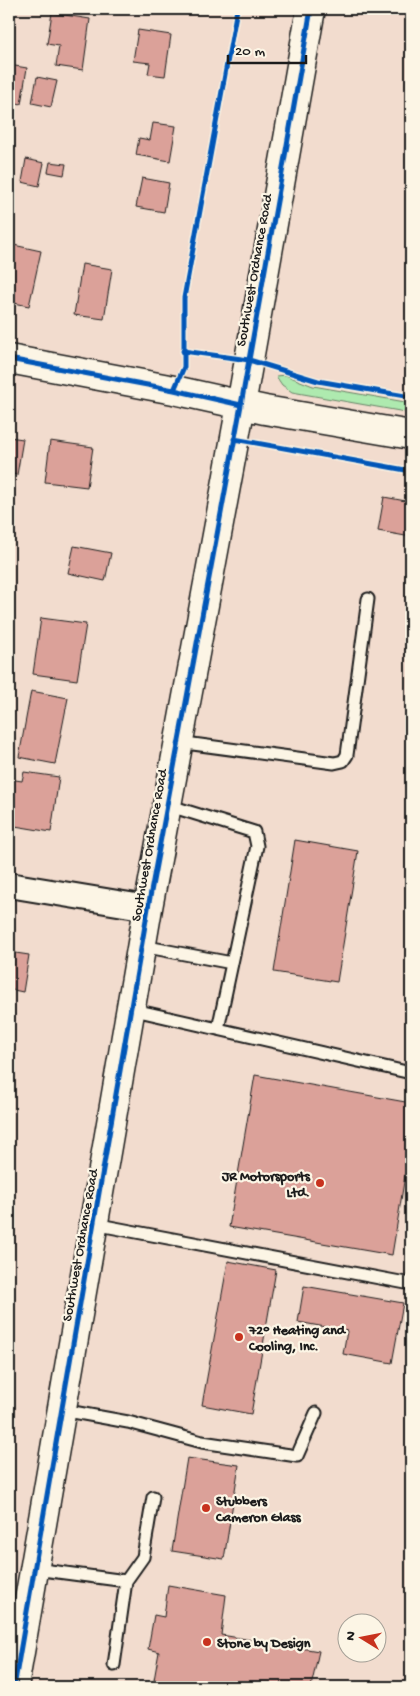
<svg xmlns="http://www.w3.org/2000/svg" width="420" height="1696" font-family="'Gochi Hand',sans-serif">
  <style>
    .grass { fill: #aeeaaf; stroke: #658366 }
    .building { fill: #dba199; stroke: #1c1c1c }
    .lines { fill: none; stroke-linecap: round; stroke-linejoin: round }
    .service-casing { stroke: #1c1c1c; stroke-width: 15 }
    .minor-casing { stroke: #1c1c1c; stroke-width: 28 }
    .tertiary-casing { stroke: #1c1c1c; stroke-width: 31 }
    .service { stroke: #fcf5e5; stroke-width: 11 }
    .minor { stroke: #fcf5e5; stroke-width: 24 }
    .tertiary { stroke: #fcf5e5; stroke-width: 28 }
    .cycleway-casing { stroke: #fcf5e5; stroke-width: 8 }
    .cycleway { stroke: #0057b8; stroke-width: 5 }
    .poi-dot { fill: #c8321e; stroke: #fcf5e5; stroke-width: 2 }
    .labels { text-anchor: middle; stroke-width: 4.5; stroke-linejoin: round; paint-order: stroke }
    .street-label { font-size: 14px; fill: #1c1c1c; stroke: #fcf5e5 }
    .poi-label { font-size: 14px; font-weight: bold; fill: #1c1c1c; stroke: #fcf5e5; text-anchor: start }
  </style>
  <rect width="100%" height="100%" fill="#f2dcce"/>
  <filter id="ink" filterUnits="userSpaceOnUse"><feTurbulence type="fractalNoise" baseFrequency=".02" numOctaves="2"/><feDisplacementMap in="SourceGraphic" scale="10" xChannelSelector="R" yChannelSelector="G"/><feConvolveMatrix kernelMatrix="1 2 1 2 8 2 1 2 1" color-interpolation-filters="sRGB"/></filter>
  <g filter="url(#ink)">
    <!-- grass -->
    <path class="grass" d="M285 375 313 386 411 403V413L292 392 282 385 276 376Z"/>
    <!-- building -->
    <path class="building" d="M52 13 90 19 83 70 56 66 59 46 47 44Z
      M138 30 171 35 165 76 148 74 150 63 133 61Z
      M9 65 27 68 21 104 9 101Z
      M37 77 57 81 51 107 32 103Z
      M153 123 176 126 170 161 136 155 139 138 150 140Z
      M26 159 44 163 39 186 22 182Z
      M50 162 66 164 64 175 48 172Z
      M142 178 169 183 164 212 136 207Z
      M9 244 41 251 29 306 9 302Z
      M82 264 112 269 104 319 74 315Z
      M9 437 23 439 17 475 9 473Z
      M50 441 93 447 87 487 45 482Z
      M384 497 411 502V537L378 531Z
      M74 546 111 553 105 581 68 573Z
      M41 618 86 624 77 680 33 674Z
      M31 691 68 698 55 764 19 757Z
      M24 772 59 777 51 832 9 825V779L22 781Z
      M295 840 358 851 337 982 274 972Z
      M9 952 29 955 23 992 9 989Z
      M255 1075 411 1103V1139L392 1255 229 1227Z
      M228 1261 276 1270 251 1414 202 1405Z
      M304 1286 403 1303 392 1363 343 1354 347 1331 298 1322Z
      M187 1458 239 1465 224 1559 172 1551Z
      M168 1585 226 1595 221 1635 319 1651 311 1687H198L154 1680 159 1652 148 1649 154 1615 164 1617Z"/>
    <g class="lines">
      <defs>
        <path id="service" d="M178 742 334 763 343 761 347 755 368 599
          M167 805 254 832 257 846 218 1029
          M142 946 232 963
          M130 1009 411 1073
          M94 1224 411 1284
          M62 1410 128 1422 202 1442 297 1456 316 1413
          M35 1569 126 1581 143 1557 153 1497
          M114 1665 126 1581"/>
        <path id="minor" d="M9 885 148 908"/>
        <path id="tertiary" d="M9 359 174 390 265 410 411 435
          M14 1687 148 908 241 405 311 9"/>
      </defs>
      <!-- service casing -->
      <use href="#service" class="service-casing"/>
      <!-- minor casing -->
      <use href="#minor" class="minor-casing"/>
      <!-- tertiary casing -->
      <use href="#tertiary" class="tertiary-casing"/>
      <!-- service -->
      <use href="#service" class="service"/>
      <!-- minor -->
      <use href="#minor" class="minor"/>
      <!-- tertiary -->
      <use href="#tertiary" class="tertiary"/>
      <defs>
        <path id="cycleway" d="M183 351 249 360 318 381 411 397
          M9 359 174 390 241 405
          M174 390 184 367V298L237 9
          M234 439 411 471
          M14 1687 148 908 241 405 311 9"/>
      </defs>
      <!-- cycleway casing -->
      <use href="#cycleway" class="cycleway-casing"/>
      <!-- cycleway -->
      <use href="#cycleway" class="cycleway"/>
    </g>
  </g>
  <!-- markers -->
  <g class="poi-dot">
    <circle cx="320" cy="1183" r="5"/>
    <circle cx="239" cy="1337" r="5"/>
    <circle cx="206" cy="1508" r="5"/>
    <circle cx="207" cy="1642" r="5"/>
  </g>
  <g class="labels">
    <!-- street labels -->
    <g class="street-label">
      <text transform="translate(253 270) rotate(-80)" y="5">Southwest Ordnance Road</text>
      <text transform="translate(148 845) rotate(-80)" y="5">Southwest Ordnance Road</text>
      <text transform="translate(79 1245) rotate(-80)" y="5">Southwest Ordnance Road</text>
    </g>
    <!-- poi labels -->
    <g class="poi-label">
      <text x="310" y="1180" text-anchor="end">JR Motorsports<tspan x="310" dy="16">Ltd.</tspan></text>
      <text x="249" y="1334">72° Heating and<tspan x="249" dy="16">Cooling, Inc.</tspan></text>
      <text x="216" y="1505">Stubbers<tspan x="216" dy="16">Cameron Glass</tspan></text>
      <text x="217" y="1647">Stone by Design</text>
    </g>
  </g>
  <!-- margin -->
  <rect width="420" height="1696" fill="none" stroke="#fcf5e5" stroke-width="30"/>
  <rect x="15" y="15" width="390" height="1666" fill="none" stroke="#1c1c1c" stroke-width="2" filter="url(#ink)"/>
  <!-- north arrow -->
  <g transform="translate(362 1638) rotate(280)"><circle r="24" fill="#fcf5e5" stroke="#a29e95"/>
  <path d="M0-4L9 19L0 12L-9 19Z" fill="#c8321e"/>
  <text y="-8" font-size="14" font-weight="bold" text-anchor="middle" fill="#1c1c1c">N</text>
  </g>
  <!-- scale -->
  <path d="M228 55v8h78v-8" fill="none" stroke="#1c1c1c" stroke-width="2.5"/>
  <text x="235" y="55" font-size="15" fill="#1c1c1c" stroke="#fcf5e5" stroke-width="4" paint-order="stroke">20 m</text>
</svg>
